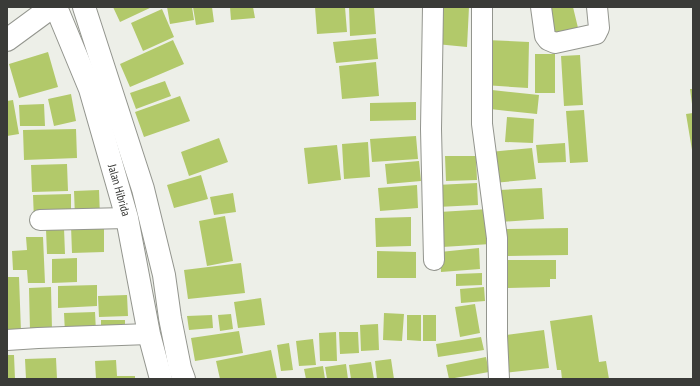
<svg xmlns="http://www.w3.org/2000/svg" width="700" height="386" font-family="'PT Sans Narrow',sans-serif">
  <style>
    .building { fill: #b2c96a }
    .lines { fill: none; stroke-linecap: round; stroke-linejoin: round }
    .minor-casing { stroke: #93958e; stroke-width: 22 }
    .primary-casing { stroke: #93958e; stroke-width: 24 }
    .trunk-casing { stroke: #93958e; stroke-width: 24 }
    .minor { stroke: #fff; stroke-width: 20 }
    .primary { stroke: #fff; stroke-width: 22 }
    .trunk { stroke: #fff; stroke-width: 22 }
    .labels { text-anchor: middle; stroke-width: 3; stroke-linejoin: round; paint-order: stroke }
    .street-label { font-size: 12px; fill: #3a3b38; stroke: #fff }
  </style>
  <rect width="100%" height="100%" fill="#edefe8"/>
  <!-- building -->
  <path class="building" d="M113 7H152L120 22Z
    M167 7H192L194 20 170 24Z
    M193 7H212L214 22 196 25Z
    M230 7H253L255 18 231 20Z
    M315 7H345L347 32 317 34Z
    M349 7H374L376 34 350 36Z
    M438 7H469L467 47 436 44Z
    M546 7H573L579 32 555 38Z
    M162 9 174 37 143 51 131 23Z
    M376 38 378 59 336 63 333 42Z
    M173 40 184 64 130 87 120 64Z
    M486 40 529 42 528 88 484 85Z
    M48 52 58 87 19 98 9 64Z
    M535 54H555V93H535Z
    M580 55 583 105 564 106 561 56Z
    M376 62 379 96 342 99 339 66Z
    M165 81 171 96 136 109 130 93Z
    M690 89H693V104H692Z
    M492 90 539 95 537 114 490 109Z
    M71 94 76 121 54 126 48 99Z
    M180 96 190 121 144 137 135 112Z
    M13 100 19 134 7 136V101Z
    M416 102V120L370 121V103Z
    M44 104 45 126H20L19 105Z
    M584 110 588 162 570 163 566 111Z
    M693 113V149L692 150 686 114Z
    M507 117 534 119 533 143 505 142Z
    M76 129 77 158 24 160 23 130Z
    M416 136 418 159 372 162 370 139Z
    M219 138 228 162 189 176 181 152Z
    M368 142 370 177 344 179 342 144Z
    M565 143 566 162 538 163 536 145Z
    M337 145 341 180 308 184 304 148Z
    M532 148 536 179 493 183 490 152Z
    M445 156H476L477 180 446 181Z
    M419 161 421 181 387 184 385 164Z
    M67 164 68 191 32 192 31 165Z
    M201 175 208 199 174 208 167 185Z
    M477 183 478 205 437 207 436 185Z
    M417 185 418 208 380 211 378 188Z
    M542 188 544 219 501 222 499 190Z
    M99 190 100 217H75L74 191Z
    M233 193 236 212 214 215 210 197Z
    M71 194V219L34 220 33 195Z
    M489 209 491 244 442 247 439 212Z
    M225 216 233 261 207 266 199 221Z
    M411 217V246L376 247 375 218Z
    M104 225V252L72 253 71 226Z
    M64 228 65 254H47L46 229Z
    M568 228V255L507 256 506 229Z
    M26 237H43L45 283H28L27 270H13L12 251 27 250Z
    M479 248 480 269 441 272 440 252Z
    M377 251 416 252V278H377Z
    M77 258V282L52 283V259Z
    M505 260H556V279H550V287L505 288Z
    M241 263 245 293 188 299 184 270Z
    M482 273V285L456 286V274Z
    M7 277H19L21 332 7 333Z
    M97 285V306L58 308V286Z
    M51 287 52 330 30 331 29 288Z
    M484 287 485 301 461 303 460 289Z
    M127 295 128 316 99 317 98 296Z
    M261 298 265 325 238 328 234 302Z
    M475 304 480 333 460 337 455 307Z
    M95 312 96 332 65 333 64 313Z
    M384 313 404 314 402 341 383 340Z
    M231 314 233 329 220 331 218 315Z
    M212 315 213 328 189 330 187 316Z
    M407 315H421V341L407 340Z
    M423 315H436V341H423Z
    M592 315 599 362 606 361 609 379H562L561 370H557L550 321Z
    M101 320H125V331L101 332Z
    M378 324 379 350 361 351 360 325Z
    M544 330 549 368 504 373 499 336Z
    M239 331 243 353 195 361 191 338Z
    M336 332 337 361H320L319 333Z
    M339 332H358L359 353 340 354Z
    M481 337 484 350 438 357 436 344Z
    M313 339 316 365 299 366 296 341Z
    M289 343 293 370 281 371 277 345Z
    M271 350 277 379H220L216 361Z
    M7 355H14L15 379H7Z
    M486 357 489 372 449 379 446 365Z
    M56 358 57 379H26L25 359Z
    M391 359 394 379H377L375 361Z
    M116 360 117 376H135V379H96L95 361Z
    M371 362 374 379H351L349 365Z
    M346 364 348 379H327L325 367Z
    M323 366 325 379H306L304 369Z"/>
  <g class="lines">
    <defs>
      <path id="minor" d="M433 7 431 129 434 260
        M482 7V124L497 238V336L499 379
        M541 7 545 36 548 40 555 43 596 34 599 28 597 7
        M40 220 127 218
        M7 340 38 338 149 334"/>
      <g id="primary">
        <path id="s1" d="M56 7 90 89 127 218 149 334 161 379"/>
        <path d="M84 7 143 189 164 275 170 318 180 368 184 379"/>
      </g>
      <path id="trunk" d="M7 40 52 7"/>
    </defs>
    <!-- minor casing -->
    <use href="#minor" class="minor-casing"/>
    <!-- primary casing -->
    <use href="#primary" class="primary-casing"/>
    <!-- trunk casing -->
    <use href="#trunk" class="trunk-casing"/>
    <!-- minor -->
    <use href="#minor" class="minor"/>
    <!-- primary -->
    <use href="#primary" class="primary"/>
    <!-- trunk -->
    <use href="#trunk" class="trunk"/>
  </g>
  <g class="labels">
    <!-- street labels -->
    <g class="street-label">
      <text dy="4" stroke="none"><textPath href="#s1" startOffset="194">Jalan Hibrida</textPath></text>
    </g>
  </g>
  <!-- border -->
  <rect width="700" height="386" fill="none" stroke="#3a3b38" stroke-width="16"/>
</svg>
